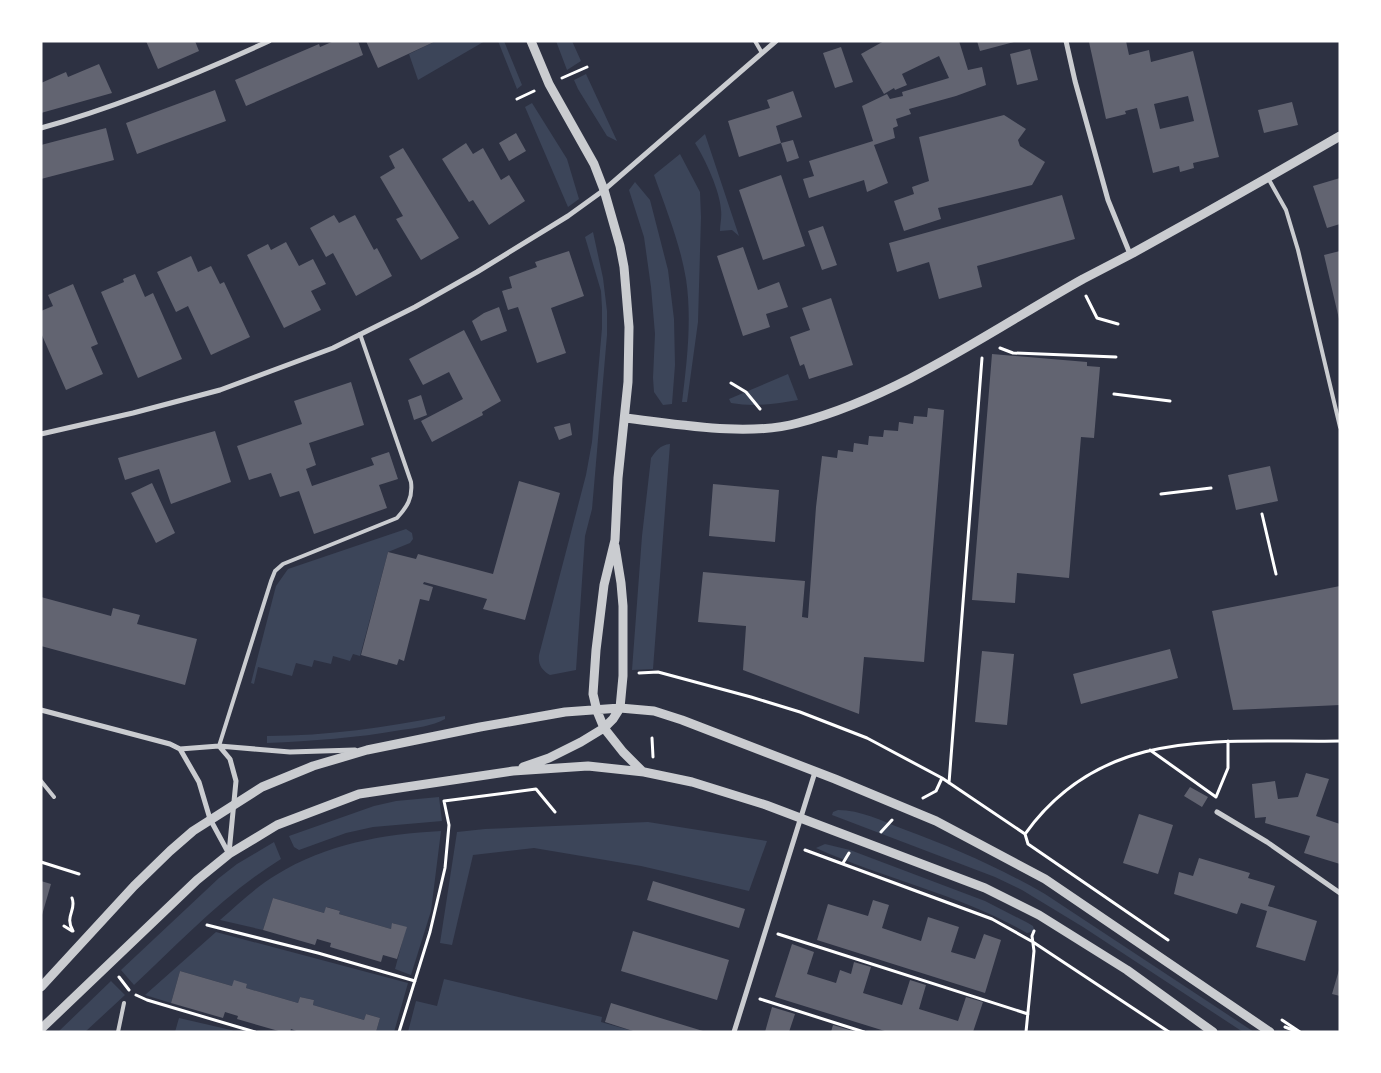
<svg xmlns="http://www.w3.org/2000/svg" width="1381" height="1073" font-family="Lora,serif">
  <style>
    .green { fill: #3c4559 }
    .building { fill: #626471; fill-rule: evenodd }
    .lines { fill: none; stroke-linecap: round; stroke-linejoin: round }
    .path { stroke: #fff; stroke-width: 3 }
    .service { stroke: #caccd0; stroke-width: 4 }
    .minor { stroke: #caccd0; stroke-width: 5 }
    .tertiary { stroke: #caccd0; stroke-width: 9 }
  </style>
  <rect width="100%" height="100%" fill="#2d3142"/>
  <!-- green -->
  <path class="green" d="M436 41H485L418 80 409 54Z
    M498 41H504L522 85 517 89Z
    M556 41H572L581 61 567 70Z
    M586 74 617 141 607 136 578 89 574 80Z
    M532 103 567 159 579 199 568 207 525 107Z
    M705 134 739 236 732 230 720 231C720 224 722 217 721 210 720 191 705 159 695 143Z
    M680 154 700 192 701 217 698 322 687 402H682C687 362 692 319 686 279 680 243 666 209 654 175Z
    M635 182 650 200 668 270 674 319 675 365 672 404 663 405 654 392 653 378 655 334 651 287 644 237 629 190Z
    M593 232 603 278 607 311V335L592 509 585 536 576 670 550 675C542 670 538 665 539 655L586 475 592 442 602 328V308L601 291 585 237Z
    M788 374 798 400C775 404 754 407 731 403L729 399Z
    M670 444 653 669 632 670 642 536 651 458C656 451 660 445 670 444Z
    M406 529 412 533 413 539 410 543 388 552 360 656 353 654 350 661 333 656 331 664 314 660 312 667 296 663 292 676 258 667 254 684 251 683 276 586 288 569Z
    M445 716V719C432 726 416 728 401 730 356 738 313 741 267 743V736C328 736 386 727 445 716Z
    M439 797 442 821 373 827 346 833 299 850 294 847 289 836 374 806 396 801Z
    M838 810C860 810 883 821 903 829 952 847 1000 868 1045 894L1254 1032H1243L1083 927 1022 890 995 877 832 815 833 812Z
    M648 822 767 841 749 891 641 866 534 848 473 855 452 945 440 943 457 832 485 829Z
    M441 831 431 911 411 975 395 969 406 928 393 923 391 929 339 914 340 911 327 907 324 913 273 898 263 930 220 920C238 904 256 887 276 875 326 844 383 834 441 831Z
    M274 842 281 859C226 893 181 941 134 985L121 970 219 878 237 864Z
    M825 844 850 850 985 901 1028 923 1033 926 1034 929 1032 932 1027 933C961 895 885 879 816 848Z
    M216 932 408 983 394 1032H376L380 1018 366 1014 364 1020 313 1005 314 1000 300 997 298 1003 246 988 247 984 232 986 180 971 171 1003 145 995Z
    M444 979 602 1017 601 1022 636 1032H408L416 1001 437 1006Z
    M111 981 125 995 85 1032H58Z
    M179 1018 231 1030 236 1032H175Z"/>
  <!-- building -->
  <path class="building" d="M146 41H195L199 51 158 69Z
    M334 41H358L363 55 246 106 235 80 319 44 320 47Z
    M366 41H436L378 68Z
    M884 41H959L968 70 982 67 986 85 956 96 909 109 911 114 896 119 898 126 893 128 895 138 874 145 888 183 867 192 864 180 809 198 803 179 814 176 809 161 873 141 862 106 887 94 890 99 903 96 902 92 949 78 939 56 902 74 907 85 895 90 894 88 884 94 861 54Z
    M977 41H1014V42L980 51Z
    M1092 41H1126L1129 55 1149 50 1151 62 1193 51 1219 157 1193 163 1194 168 1180 172 1179 166 1153 173 1137 108 1125 111 1126 114 1106 119 1089 42ZM1188 96 1194 121 1160 129 1154 104Z
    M841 47 853 82 835 88 823 53Z
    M1030 49 1038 80 1017 85 1010 54Z
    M99 64 112 93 41 113V83L66 72 68 77Z
    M215 90 226 121 137 154 126 123Z
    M793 91 802 117 776 126 781 143 793 140 799 158 787 162 781 143 739 157 728 121 770 108 767 100Z
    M1292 102 1298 125 1264 133 1258 110Z
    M1004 115 1026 129 1018 140 1020 146 1045 162 1032 185 938 208 941 219 904 231 894 201 914 194 912 187 929 181 919 137Z
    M106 128 114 160 41 179V145Z
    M516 133 526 151 509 161 499 143Z
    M466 143 473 154 483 148 501 180 509 175 525 201 489 225 473 200 469 202 442 159Z
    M403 148 459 238 421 260 396 219 403 216 380 177 395 168 389 156Z
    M781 175 805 246 763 260 739 190Z
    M1340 178V224L1327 228 1313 186Z
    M1062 195 1075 239 977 266 982 287 939 299 929 262 897 272 889 243Z
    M334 215 339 223 355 215 374 250 377 248 392 276 356 296 333 253 326 257 310 228Z
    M823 226 837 265 822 270 808 231Z
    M286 242 299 266 313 259 326 284 311 291 321 310 284 328 247 255 268 244 271 250Z
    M743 247 758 290 779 282 788 307 766 314 770 327 743 336 717 256Z
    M569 251 584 296 551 308 566 353 537 363 518 307 508 310 502 291 512 288 509 277 537 267 535 262Z
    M1340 251V318L1339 319 1324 255Z
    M191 256 198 272 211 266 220 284 224 282 250 337 211 355 188 306 176 312 157 272Z
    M135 274 145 297 153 293 182 359 138 378 101 292 124 282 123 279Z
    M73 284 98 344 91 347 103 374 66 390 41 333V311L53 306 48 295Z
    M831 298 853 365 809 379 804 364 800 366 790 337 810 330 802 308Z
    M499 307 507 331 481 341 472 321 484 313Z
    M464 330 501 401 482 412 483 415 432 442 421 421 463 399 449 372 423 385 409 359Z
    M992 354 1087 362V366L1100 367 1094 438 1081 437 1069 578 1017 573 1015 603 972 600Z
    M351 382 364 425 309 443 316 465 306 469 312 486 374 465 371 458 389 452 398 479 379 485 387 508 314 534 299 491 280 497 271 473 249 480 237 446 302 424 294 401Z
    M421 395 427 415 414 420 408 400Z
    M928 408 944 410 924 662 864 657 859 714 743 670 746 626 698 622 703 572 805 581 802 617 808 618 816 507 822 456 837 458 838 450 853 452 854 443 868 445 869 436 883 437 884 430 898 431 899 422 913 424 914 416 927 417Z
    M570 423 572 435 559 440 554 427Z
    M215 431 231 482 171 504 159 469 125 480 118 458Z
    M1270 466 1278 501 1236 510 1228 475Z
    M519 481 560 493 525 620 483 609 487 599 424 582 423 584 433 587 429 601 420 599 404 661 399 659 397 665 361 655 388 552 416 559 418 554 493 574Z
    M152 483 175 533 156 543 131 493Z
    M713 484 779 490 775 542 709 536Z
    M1340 586V705L1233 710 1212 611Z
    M41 597 111 616 113 608 140 615 137 624 197 639 185 685 41 646Z
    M1170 649 1178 678 1081 704 1073 674Z
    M982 651 1014 654 1007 725 975 722Z
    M1306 773 1329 779 1316 816 1340 824V864L1304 853 1310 836 1265 823 1266 817 1255 818 1252 784 1275 781 1278 799 1298 797Z
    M1190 787 1208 797 1202 807 1184 796Z
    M1139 814 1173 825 1158 874 1123 863Z
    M1199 858 1250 873 1248 878 1275 886 1268 906 1317 921 1305 961 1256 947 1267 911 1241 903 1237 914 1174 894 1179 872 1193 876Z
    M41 881 51 884 42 915H41Z
    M653 881 745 909 739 928 647 900Z
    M273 898 324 913 326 907 340 911 339 914 391 929 392 923 407 927 397 959 383 955 381 962 330 947 331 943 317 939 315 945 263 930Z
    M873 900 889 905 882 928 921 941 928 917 959 927 951 952 975 959 984 934 1001 940 985 993 817 940 828 904 868 916Z
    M633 931 729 960 717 1000 621 971Z
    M792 944 814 952 807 974 836 983 840 970 851 974 854 962 871 967 863 993 902 1005 910 980 926 985 919 1009 958 1021 966 997 983 1002 973 1032H888L775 997Z
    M1339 970H1340V996L1332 994Z
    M180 971 232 986 234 980 247 984 246 988 298 1003 300 997 314 1000 313 1005 364 1020 366 1014 380 1018 376 1032H299L291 1029 290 1032H282L237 1019 238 1016 225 1012 223 1018 171 1003Z
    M611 1003 703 1031V1032H636L605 1022Z
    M772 1007 795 1014 789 1032H765Z
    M833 1025 853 1031V1032H831Z"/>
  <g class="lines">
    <!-- path -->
    <path class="path" d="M562 78 587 67
      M517 99 534 91
      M1086 296 1097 318 1118 324
      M1000 348 1013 353 1116 357
      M731 383 746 392 760 409
      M1114 394 1170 401
      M1161 494 1211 488
      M1262 514 1276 574
      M639 673 658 672 751 697 800 712 867 738 942 778 1025 834 1028 844 1168 940
      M652 738 653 757
      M1150 750 1216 797
      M949 783 982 358
      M1216 797 1228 768V741
      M923 798 936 791 942 778
      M881 832 892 820
      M1025 834C1104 724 1221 743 1340 741
      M805 850 992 919 1033 942 1169 1032
      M41 862 79 874
      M843 863 849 853
      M72 898C77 910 64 916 73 931
      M207 925 318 953 415 981
      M64 926 72 931
      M778 934 1028 1014
      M119 977 129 990
      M136 995 147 1000 255 1032
      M760 999 864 1032
      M1282 1020 1300 1032
      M1285 1027 1298 1032
      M399 1032 430 932 445 868 449 825 444 801 536 789 555 812
      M1026 1032 1034 951 1032 936 1034 931"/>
    <!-- service -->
    <path class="service" d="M755 41 762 53
      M1268 178 1286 210 1298 250 1340 427
      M219 746 271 581 275 571 283 564 397 518C407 507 413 498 411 482L360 334
      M41 781 54 797
      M118 1032 124 1003"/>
    <!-- minor -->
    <path class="minor" d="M1066 41 1075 81 1108 200 1130 254
      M41 128C120 106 195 75 269 41
      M41 434 133 413 220 390 333 348 415 307 477 272 568 216 604 190 776 41
      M41 710 170 744 180 749 219 746 290 752 355 750
      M219 746 230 759 236 781 229 853
      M180 749 199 782 210 819 229 854
      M1217 812 1267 842 1340 893
      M734 1032 815 772"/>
    <!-- tertiary -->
    <path class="tertiary" d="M531 41 549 84 594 164 604 190 620 246 624 267 629 327 628 382 618 478 615 540 604 585 596 650 593 694 597 711 604 728 623 752 643 772
      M625 418C677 424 747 437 798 423 900 396 992 330 1083 279 1100 270 1116 262 1133 253 1202 215 1271 176 1340 136
      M523 767 549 758 581 742 604 728 613 719 620 708 623 676V606L621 583 615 546
      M41 987 134 886 170 851 193 831 262 787 313 766 367 750 480 727 565 712 620 708 654 711 682 720 835 779 936 821 1045 879 1270 1032
      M41 1029 197 880 229 854 277 825 359 794 513 771 588 766 644 772 692 782 766 805 985 888 1039 915 1127 970 1213 1032"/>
  </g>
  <!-- border -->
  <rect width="1381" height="1073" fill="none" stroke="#ffffff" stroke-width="85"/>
</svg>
